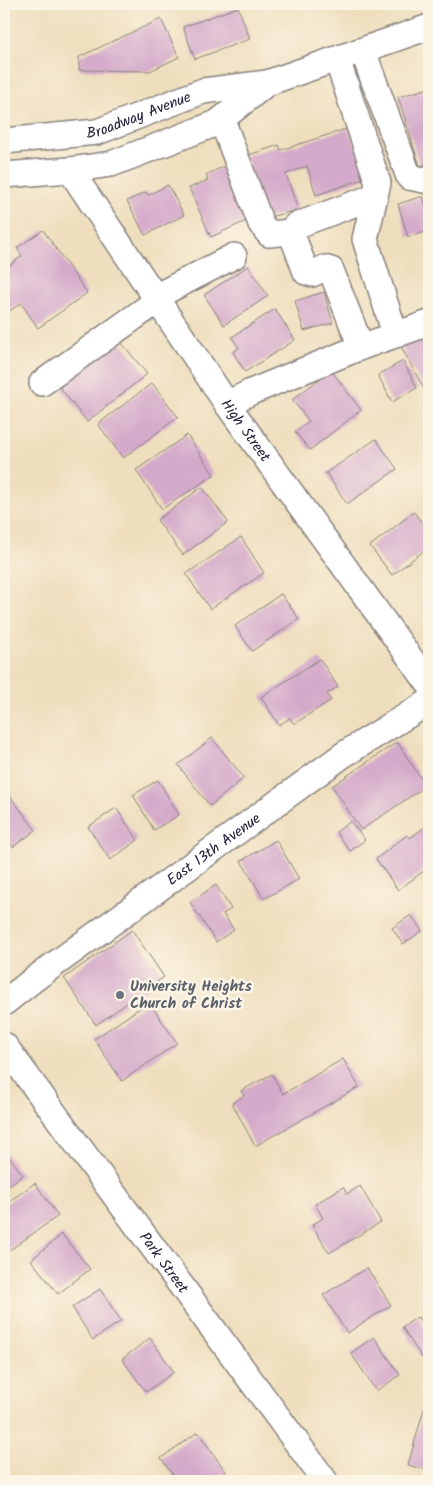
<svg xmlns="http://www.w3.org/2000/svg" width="433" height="1485" font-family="Kalam,sans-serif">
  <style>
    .building { fill: #d4aaca }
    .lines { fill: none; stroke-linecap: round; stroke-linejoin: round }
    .minor-casing { stroke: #88807c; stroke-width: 28 }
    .minor { stroke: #fff; stroke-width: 25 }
    .worship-dot { fill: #6b7280; stroke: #fcf5e5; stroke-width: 2 }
    .labels { text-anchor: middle; stroke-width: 5; stroke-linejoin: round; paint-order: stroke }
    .street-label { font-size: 15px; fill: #22223b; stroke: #fcf5e5 }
    .worship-label { font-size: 15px; font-weight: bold; fill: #5b616d; stroke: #fcf5e5; text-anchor: start }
  </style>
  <rect width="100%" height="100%" fill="#fcf5e5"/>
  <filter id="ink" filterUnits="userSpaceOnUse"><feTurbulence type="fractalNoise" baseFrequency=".02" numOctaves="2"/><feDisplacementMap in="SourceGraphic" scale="10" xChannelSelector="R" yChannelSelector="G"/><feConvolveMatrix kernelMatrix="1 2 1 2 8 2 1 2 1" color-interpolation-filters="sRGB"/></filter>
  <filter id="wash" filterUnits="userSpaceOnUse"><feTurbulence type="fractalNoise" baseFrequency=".0096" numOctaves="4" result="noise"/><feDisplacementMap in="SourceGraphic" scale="20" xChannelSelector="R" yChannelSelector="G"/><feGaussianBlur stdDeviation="1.12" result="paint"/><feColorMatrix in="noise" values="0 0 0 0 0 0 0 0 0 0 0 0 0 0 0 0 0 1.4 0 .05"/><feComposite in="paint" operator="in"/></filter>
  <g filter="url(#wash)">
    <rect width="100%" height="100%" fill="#eedebd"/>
    <g id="blocks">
      <!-- building -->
      <path class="building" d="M238 7 250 39 195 59 183 27Z
        M161 19 179 57 150 71 79 70V57Z
        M429 88V163L420 166 398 97Z
        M349 128 366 178 316 195 307 166 286 174 298 210 265 218 246 156 279 145 281 150Z
        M231 163 255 217 211 237 189 188 208 180 206 175Z
        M168 185 184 215 145 235 127 201 146 192 148 195Z
        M423 196 429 217V231L408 237 398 204Z
        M43 230 87 293 38 328 21 303 4 315V263L6 268 22 256 17 248Z
        M248 266 268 296 224 325 204 295Z
        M324 292 333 323 304 331 295 301Z
        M275 309 295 340 245 372 233 352 239 348 232 337Z
        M424 329 429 338V398L399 343Z
        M117 337 147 374 87 422 58 385Z
        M403 361 417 388 392 402 378 375Z
        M331 370 361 410 310 450 295 432 309 421 292 400Z
        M152 383 178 417 123 458 98 424Z
        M187 435 214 475 162 509 136 470Z
        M376 439 397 469 347 504 326 473Z
        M202 487 228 522 183 555 157 520Z
        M414 512 429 533V547L392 575 370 546Z
        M241 537 264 573 210 609 186 574Z
        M281 594 299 619 252 651 235 626Z
        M429 603V617L423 609Z
        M320 659 338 687 327 694 331 700 294 724 290 718 279 725 261 697Z
        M212 738 244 778 210 806 178 765Z
        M397 742 426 786 361 830 332 786Z
        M158 780 179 815 154 830 133 795Z
        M6 791 36 830 13 847 5 836 4 837V793Z
        M116 808 138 840 110 860 88 827Z
        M351 821 365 840 350 851 336 832Z
        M429 824V867L398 890 376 859 407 835 410 838Z
        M276 840 299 879 264 899 241 861Z
        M216 885 231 909 223 914 234 930 216 942 190 902Z
        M411 915 422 931 403 944 392 928Z
        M132 930 164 977 96 1025 64 978Z
        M149 1002 177 1043 122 1081 94 1039Z
        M343 1059 359 1087 255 1146 232 1103 244 1096 241 1091 272 1074 283 1094Z
        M4 1150 23 1175 4 1189Z
        M35 1183 58 1216 4 1254V1205Z
        M360 1186 381 1222 329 1253 312 1225 323 1218 315 1204 343 1187 347 1194Z
        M62 1234 90 1269 58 1294 31 1260Z
        M367 1268 391 1305 347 1333 323 1295Z
        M100 1289 121 1321 93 1340 72 1307Z
        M418 1317 429 1336V1354L422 1358 402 1327Z
        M374 1337 400 1375 376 1391 351 1353Z
        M150 1338 174 1372 146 1392 122 1359Z
        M424 1409 429 1410V1471L408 1465Z
        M198 1432 226 1472 212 1481H177L161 1458Z"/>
    </g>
  </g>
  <g filter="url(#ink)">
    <use href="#blocks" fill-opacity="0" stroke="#88807c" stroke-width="1"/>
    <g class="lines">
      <defs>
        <g id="minor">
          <path d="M363 51 409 177 429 181"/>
          <path d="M337 59 378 183 365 239 395 334"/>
          <path d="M222 120 261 224 269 234 291 232"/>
          <path id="s1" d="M4 141 97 132 203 91 267 83 429 27"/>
          <path id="s2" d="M70 170 227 404 429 684"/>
          <path d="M4 175 70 170 111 164 217 123 267 83"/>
          <path d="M155 297 234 256"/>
          <path d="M361 347 331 270 324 268 312 274 306 272 291 232 295 226 375 196"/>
          <path d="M42 383 157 301"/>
          <path d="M227 404 251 392 361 347 429 323"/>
          <path id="s3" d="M4 1003 33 980 343 755 429 702"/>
          <path id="s4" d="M4 1045 325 1481"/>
        </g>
      </defs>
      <!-- minor casing -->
      <use href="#minor" class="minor-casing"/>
      <!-- minor -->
      <use href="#minor" class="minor"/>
    </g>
  </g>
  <!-- markers -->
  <circle class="worship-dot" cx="120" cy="995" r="5"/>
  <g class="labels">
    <!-- street labels -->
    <g class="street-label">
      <text dy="5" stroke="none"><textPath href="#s1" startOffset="138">Broadway Avenue</textPath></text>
      <text dy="5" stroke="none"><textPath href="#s2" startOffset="314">High Street</textPath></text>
      <text dy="5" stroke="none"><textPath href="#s3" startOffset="260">East 13th Avenue</textPath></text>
      <text dy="5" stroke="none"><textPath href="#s4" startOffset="270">Park Street</textPath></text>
    </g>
    <!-- worship labels -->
    <g class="worship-label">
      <text x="130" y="991">University Heights<tspan x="130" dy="17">Church of Christ</tspan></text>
    </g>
  </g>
  <!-- margin -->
  <rect width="433" height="1485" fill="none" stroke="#fcf5e5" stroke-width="20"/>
</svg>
